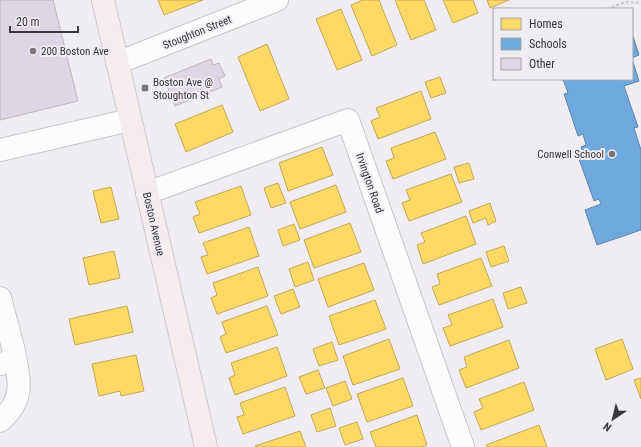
<svg xmlns="http://www.w3.org/2000/svg" width="641" height="447" font-family="'Roboto Condensed',sans-serif">
  <style>
    .homes { fill: #ffd966; stroke: #c3a858 }
    .schools { fill: #6fa8dc; stroke: #5e86ab }
    .building { fill: #ded6e5; stroke: #bab9bb }
    .lines { fill: none; stroke-linecap: round; stroke-linejoin: round }
    .minor-casing { stroke: #c8c6c9; stroke-width: 24 }
    .major-casing { stroke: #cac9cb; stroke-width: 24 }
    .path { stroke: #cdcdce; stroke-width: 2.5; stroke-dasharray: 3 2; stroke-linecap: butt }
    .minor { stroke: #fdfcfd; stroke-width: 22 }
    .major { stroke: #f5ecee; stroke-width: 22 }
    .poi-dot { fill: #787779; stroke: #efecf2; stroke-width: 1.5 }
    .labels { text-anchor: middle; stroke-width: 4; stroke-linejoin: round; paint-order: stroke }
    .street-label { font-size: 11px; fill: #383739; stroke: #efecf2 }
    .poi-label { font-size: 11px; fill: #383739; stroke: #efecf2; text-anchor: start }
  </style>
  <rect width="100%" height="100%" fill="#efedf1"/>
  <!-- homes -->
  <path class="homes" d="M158 0H203L164 15Z
    M363 0H379L397 45 372 56 351 5Z
    M395 0H424L436 30 411 40Z
    M443 0H473L478 13 453 23Z
    M487 0H509L490 8Z
    M341 9 362 60 337 70 316 19Z
    M267 44 289 99 260 111 238 57Z
    M440 77 446 93 431 98 425 82Z
    M421 91 431 119 378 139 371 121 380 117 376 108Z
    M222 105 233 132 186 152 175 124Z
    M435 132 446 159 393 179 386 161 394 158 391 148Z
    M322 147 333 175 288 191 279 163Z
    M469 163 474 179 459 183 454 167Z
    M451 174 462 202 409 221 402 203 410 200 406 190Z
    M278 183 286 203 271 208 264 188Z
    M336 185 346 212 300 229 290 202Z
    M241 186 251 215 199 233 193 217 200 214 195 202Z
    M111 187 119 219 101 223 93 191Z
    M490 203 496 221 488 225 486 218 473 223 469 211Z
    M466 216 476 244 423 264 417 245 425 242 421 233Z
    M350 223 361 252 314 268 304 240Z
    M294 224 300 240 283 246 278 230Z
    M249 227 259 256 207 274 201 257 208 255 203 243Z
    M504 246 509 261 491 267 486 252Z
    M114 251 120 278 89 285 83 258Z
    M481 258 492 286 439 305 432 287 440 284 437 274Z
    M308 262 314 280 295 287 289 269Z
    M364 263 374 290 328 307 318 279Z
    M258 267 268 296 217 314 211 298 217 295 213 283Z
    M521 287 527 303 508 309 503 293Z
    M293 289 300 307 281 314 274 296Z
    M493 299 503 327 450 346 443 328 452 325 448 315Z
    M375 300 386 329 339 345 329 316Z
    M127 306 133 332 75 345 69 319Z
    M267 306 278 335 226 353 220 337 226 334 222 322Z
    M389 339 400 369 353 385 343 356Z
    M622 339 633 369 606 380 595 349Z
    M509 340 519 368 466 388 459 370 467 367 464 357Z
    M332 342 338 360 319 366 313 349Z
    M277 347 287 376 235 395 229 378 235 375 231 363Z
    M136 355 144 391 121 396 120 391 99 396 92 364Z
    M318 370 325 388 306 394 299 377Z
    M403 378 413 406 367 422 357 394Z
    M641 378V399L634 380Z
    M345 381 352 399 333 406 326 388Z
    M524 382 534 410 481 430 474 412 483 408 479 399Z
    M285 387 295 416 243 434 237 417 244 415 240 403Z
    M330 408 336 426 317 432 311 415Z
    M417 415 427 445 421 447H376L370 432Z
    M357 422 363 439 345 445 339 428Z
    M539 425 547 447H487L486 445Z
    M300 431 306 447H255V446Z"/>
  <!-- schools -->
  <path class="schools" d="M632 33 639 55 632 58Z
    M632 59 639 81 624 86 638 127 634 128 641 150V230L597 245 585 210 601 204 599 199 594 201 579 159 585 157 581 147 586 145 583 134 578 136 564 94 568 93 563 79H632Z"/>
  <!-- building -->
  <path class="building" d="M0 0H53L78 101 0 120Z
    M211 59 213 65 219 63 225 76 219 79 222 87 175 106 164 78Z"/>
  <g class="lines">
    <defs>
      <path id="minor" d="M117 63 277 0
        M0 150 130 120
        M147 193 348 120 463 447
        M0 298 14 351 10 362 0 364
        M0 421C26 398 19 381 14 351"/>
      <path id="major" d="M103 0 206 447"/>
    </defs>
    <!-- minor casing -->
    <use href="#minor" class="minor-casing"/>
    <!-- major casing -->
    <use href="#major" class="major-casing"/>
    <!-- path -->
    <path class="path" d="M607 9 626 2 641 3"/>
    <!-- minor -->
    <use href="#minor" class="minor"/>
    <!-- major -->
    <use href="#major" class="major"/>
  </g>
  <!-- markers -->
  <g class="poi-dot">
    <circle cx="33" cy="51" r="4"/>
    <rect x="141" y="84" width="8" height="8" rx="2"/>
    <circle cx="612" cy="154" r="4"/>
  </g>
  <g class="labels">
    <!-- street labels -->
    <g class="street-label">
      <text transform="translate(197 32) rotate(-22)" y="4">Stoughton Street</text>
      <text transform="translate(370 183) rotate(71)" y="4">Irvington Road</text>
      <text transform="translate(154 224) rotate(77)" y="4">Boston Avenue</text>
    </g>
    <!-- poi labels -->
    <g class="poi-label">
      <text x="41" y="55">200 Boston Ave</text>
      <text x="153" y="86">Boston Ave @<tspan x="153" dy="13">Stoughton St</tspan></text>
      <text x="604" y="158" text-anchor="end">Conwell School</text>
    </g>
  </g>
  <!-- legend -->
  <rect x="493" y="8" width="140" height="72" fill="#efecf2" stroke="#a6a4a8"/>
  <rect x="501" y="18" width="20" height="12" fill="#ffd966" stroke="#a6a4a8"/>
  <text x="529" y="28" font-size="12" fill="#383739">Homes</text>
  <rect x="501" y="38" width="20" height="12" fill="#6fa8dc" stroke="#a6a4a8"/>
  <text x="529" y="48" font-size="12" fill="#383739">Schools</text>
  <rect x="501" y="58" width="20" height="12" fill="#ded6e5" stroke="#a6a4a8"/>
  <text x="529" y="68" font-size="12" fill="#383739">Other</text>
  <!-- north arrow -->
  <g transform="translate(613 419) rotate(215)" stroke="#efecf2" stroke-width="3" paint-order="stroke">
  <path d="M0-3L7 15L0 10L-7 15Z" fill="#383739"/>
  <text y="-6" font-size="11" font-weight="bold" text-anchor="middle" fill="#383739">N</text>
  </g>
  <!-- scale -->
  <path d="M10 26v6h68v-6" fill="none" stroke="#383739" stroke-width="2"/>
  <text x="16" y="26" font-size="12" fill="#383739" stroke="#efecf2" stroke-width="3" paint-order="stroke">20 m</text>
</svg>
